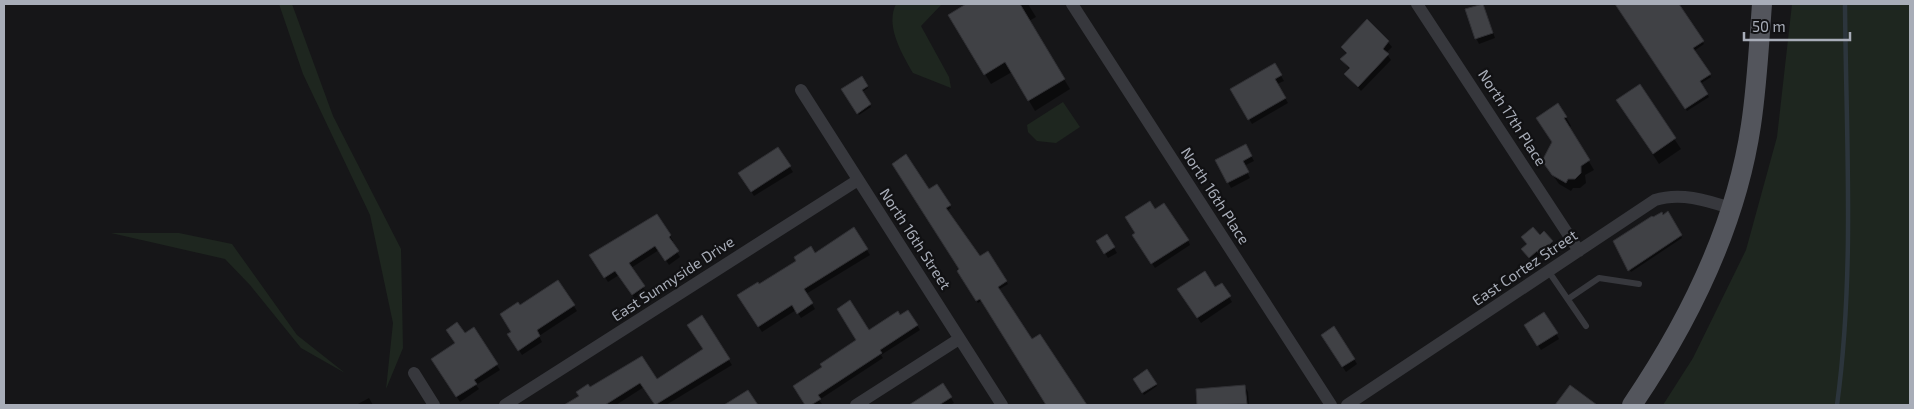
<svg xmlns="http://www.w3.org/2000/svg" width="1914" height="409" font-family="'Exo 2',sans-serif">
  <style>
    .green { fill: #1e261f }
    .shadow { fill: #0007 }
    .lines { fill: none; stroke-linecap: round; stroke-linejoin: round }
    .stream { stroke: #2c353c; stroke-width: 4.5 }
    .building { fill: #404145; stroke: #303034 }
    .lane { stroke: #37383d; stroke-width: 6 }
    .street { stroke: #37383d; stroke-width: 12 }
    .primary { stroke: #53555c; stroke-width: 20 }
    .labels { text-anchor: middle; stroke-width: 4.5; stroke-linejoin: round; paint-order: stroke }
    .street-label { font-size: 15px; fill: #a8adb8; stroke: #111113 }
  </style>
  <rect width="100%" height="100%" fill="#161618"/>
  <!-- green -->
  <path class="green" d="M279 4H292L333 116 401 249 403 348 386 389 393 323 370 215 303 74Z
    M896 4H942L921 26 949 77 951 88 913 73C902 54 885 26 896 4Z
    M1792 4H1910V405H1663L1693 358 1746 250 1777 137Z
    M1063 102 1080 127 1056 143 1037 141 1028 132 1027 125Z
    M111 233H179L232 244 297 335 345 373 301 348 250 285 225 259Z"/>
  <!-- shadow -->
  <path class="shadow" d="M969 4H1028L1036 17 1029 21 1070 89 1035 111 1012 72 991 84 949 15Z
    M1616 4H1678L1704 44 1694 51 1711 77 1700 84 1709 97 1687 111Z
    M1483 5 1495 38 1479 44 1476 38Z
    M1367 21 1388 42 1392 47 1386 53 1391 60 1361 91 1346 74 1350 70 1342 60 1347 54 1342 47Z
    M1274 64 1284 81 1277 84 1288 103 1252 124 1232 89Z
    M861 78 868 88 862 92 871 107 859 115 842 90Z
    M1639 86 1681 149 1659 164 1624 110Z
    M1566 117 1571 126 1569 128 1594 170 1585 175 1586 183 1580 188H1573L1571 191 1559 184 1543 161 1553 143 1537 118Z
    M1246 146 1254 161 1244 166 1250 178 1231 188 1217 161Z
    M778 149 793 172 754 196 740 174Z
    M937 185 951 208 947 211 979 258 987 252 1008 284 998 290 1032 341 1040 336 1085 405H1048L982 300 978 303 960 273 961 270 928 191Z
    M1668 213 1682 238 1631 272 1615 242Z
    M657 215 673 241 671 242 680 257 669 265 659 250 631 268 646 292 635 299 619 275 608 282 594 260Z
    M854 229 870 255 806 294 815 309 801 318 796 310 762 332 742 301 759 286Z
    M1544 233 1555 247 1543 258 1541 256 1532 262 1523 249 1528 245 1522 237H1540Z
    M1107 236 1117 253 1108 258 1098 241Z
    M1137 240H1188L1190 245 1155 268Z
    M558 281 577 311 539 336 542 342 522 355 509 335 513 332 519 306Z
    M1222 285 1232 302 1201 323 1182 294 1215 289Z
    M908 311 920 330 881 355 883 358 819 400 822 404 806 405 795 387 823 368 869 331Z
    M701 317 732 365 666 405H655L644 387 616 405H566L589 389 657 381 705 350Z
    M473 329 500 370 476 385 479 389 460 402 436 365 464 335Z
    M1528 330 1556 333 1559 339 1541 350Z
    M1325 340 1354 359 1357 364 1346 372Z
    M1147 371 1157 386 1144 395 1134 379Z
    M943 385 954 403 950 405H912Z
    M1245 387 1248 392 1249 405H1198L1197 390Z
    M369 398 373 405H356Z"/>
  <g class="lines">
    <!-- stream -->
    <path class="stream" d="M1837 405C1855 273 1846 137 1845 4"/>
  </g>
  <!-- building -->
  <path class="building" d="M966 4H1020L1065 79 1028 101 1005 62 984 75 948 15Z
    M1483 4 1493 33 1475 39 1465 9Z
    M1615 4H1679L1704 41 1693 48 1711 74 1700 81 1708 94 1685 109Z
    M1367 19 1389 41 1383 49 1389 54 1358 87 1344 74 1350 68 1340 59 1347 53 1341 47Z
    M1275 63 1282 75 1275 79 1286 98 1248 120 1230 89Z
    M862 76 868 86 862 90 871 104 857 114 841 89Z
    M1640 84 1676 138 1653 154 1616 100Z
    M1558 103 1567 117 1564 118 1590 160 1581 166V173L1575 179H1568L1566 183 1552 175 1542 161 1552 142 1536 118Z
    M1246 144 1252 156 1243 161 1249 172 1227 183 1215 160Z
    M778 147 791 166 751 192 738 173Z
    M906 154 929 189 937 184 951 205 946 208 980 256 988 251 1007 281 998 287 1032 339 1040 334 1087 405H1046L980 299 976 301 957 271 959 269 892 164Z
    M1150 201 1155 209 1164 203 1189 240 1151 264 1132 235 1135 233 1125 217Z
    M1668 211 1682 235 1628 271 1613 241 1652 216 1653 217 1662 212 1663 215Z
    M657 214 671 235 669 237 679 251 665 261 655 246 629 263 645 286 632 295 615 271 604 278 589 255Z
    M854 227 868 249 804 289 813 303 797 314 792 305 758 327 737 295 758 282 759 284 796 261 794 257 811 246 815 253Z
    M1533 227 1540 235 1544 231 1553 241 1539 254 1537 251 1529 258 1521 249 1527 244 1521 237Z
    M1107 234 1115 247 1104 254 1096 241Z
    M1205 271 1215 287 1222 283 1231 296 1197 318 1177 289Z
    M558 280 575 305 537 330 540 336 518 351 507 334 511 332 500 314 518 302 520 305Z
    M850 300 869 330 898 311 900 315 908 310 918 325 880 350 882 353 818 395 821 399 811 405H805L793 386 822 367 820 364 856 340 837 309Z
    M1544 312 1558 333 1537 346 1524 325Z
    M702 315 730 359 655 405 640 383 605 405H564L579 396 576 392 588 384 590 387 642 356 657 379 703 349 687 325Z
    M457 322 465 333 474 327 498 364 474 380 477 384 456 397 431 359 455 343 446 330Z
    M1334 326 1355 359 1342 367 1321 335Z
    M1147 369 1157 384 1142 393 1133 379Z
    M943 383 952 397 939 405H909Z
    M1245 385 1247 404 1197 405 1196 389Z
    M1570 385 1597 405H1555Z
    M748 390 758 405H724Z"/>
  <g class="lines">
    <!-- lane -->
    <path class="lane" d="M1549 272 1586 326
      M1568 299 1599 278 1639 284"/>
    <!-- street -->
    <path class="street" d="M1072 4 1331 405
      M1417 4 1579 251
      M801 90 1002 405
      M414 373 434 405
      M505 405 858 180
      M856 405 959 339
      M1347 405 1655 200C1680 192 1706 200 1730 208"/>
    <!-- primary -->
    <path class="primary" d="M1632 405C1689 321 1736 226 1751 125 1757 85 1759 44 1762 4"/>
  </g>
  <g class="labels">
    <!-- street labels -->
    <g class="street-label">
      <text transform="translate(1512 118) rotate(57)" y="5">North 17th Place</text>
      <text transform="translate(1215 196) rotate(57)" y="5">North 16th Place</text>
      <text transform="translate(915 239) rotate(57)" y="5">North 16th Street</text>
      <text transform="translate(1525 268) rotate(-34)" y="5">East Cortez Street</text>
      <text transform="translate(673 279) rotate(-33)" y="5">East Sunnyside Drive</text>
    </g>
  </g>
  <!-- border -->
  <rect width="1914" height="409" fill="none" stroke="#a8adb8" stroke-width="10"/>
  <!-- scale -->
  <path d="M1744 32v8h106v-8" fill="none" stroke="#a8adb8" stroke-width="2.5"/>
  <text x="1752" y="32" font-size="15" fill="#a8adb8" stroke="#111113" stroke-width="4" paint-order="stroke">50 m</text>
</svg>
